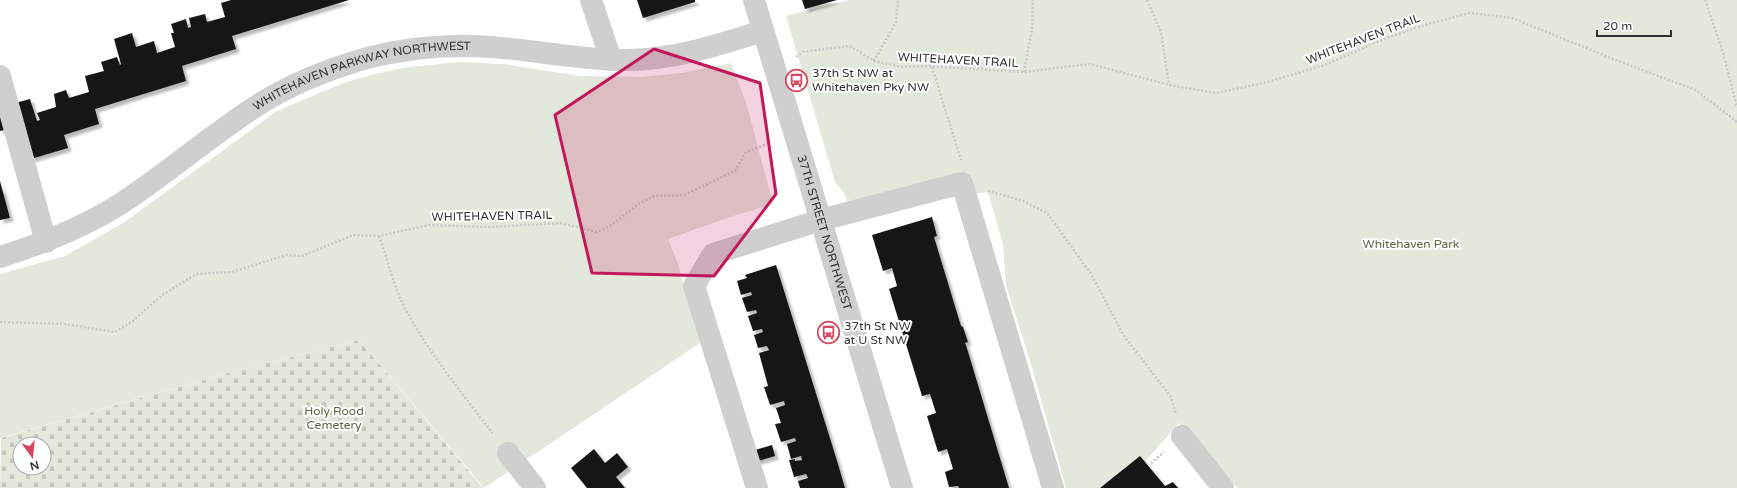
<svg xmlns="http://www.w3.org/2000/svg" width="1737" height="488" font-family="'Varela Round',sans-serif">
  <style>
    .cemetery { fill: url(#cemetery-stones); fill-rule: evenodd }
    .green { fill: #e3e8dc }
    .building { fill: #191919; filter: url(#shadow) }
    .lines { fill: none; stroke-linecap: round; stroke-linejoin: round }
    .path { stroke: #c9c9c9; stroke-width: 2.5; stroke-dasharray: 2 2; stroke-linecap: butt }
    .minor { stroke: #cfcfcf; stroke-width: 22 }
    .marked { fill: #c2185b; fill-opacity: 0.2; stroke: #c2185b; stroke-width: 3; stroke-linejoin: round }
    .labels { text-anchor: middle; stroke-width: 4; stroke-linejoin: round; paint-order: stroke }
    .street-label { font-size: 12px; fill: #323232; stroke: #fff }
    .poi-label { font-size: 12px; fill: #323232; stroke: #fff; text-anchor: start }
    .park-label { font-size: 12px; fill: #586a43; stroke: #fff }
  </style>
  <defs>
    <pattern id="cemetery-stones" width="16" height="16" patternUnits="userSpaceOnUse"><rect width="16" height="16" fill="#e3e8dc"/><path d="M2 7V4a2 2 0 0 1 4 0v3zM10 15v-3a2 2 0 0 1 4 0v3z" fill="#c3c7bd"/></pattern>
    <filter id="shadow"><feDropShadow dx="3.5" dy="3.5" stdDeviation="1" flood-color="#0004"/></filter>
  </defs>
  <rect width="100%" height="100%" fill="#fff"/>
  <!-- cemetery -->
  <path class="cemetery" d="M359 340 483 488H0L1 438 231 372ZM20 444H44V468H20Z"/>
  <!-- green -->
  <path class="green" d="M849 0H1737V488H1237L1179 423 1141 466 1108 488H1066L1030 361 1006 285 1003 244 988 192 941 199 853 221 845 194 835 182 786 16Z
    M460 62 503 64 580 76 639 77 682 73 731 63 747 106 773 204 730 217 668 239 678 264 700 343 484 488 359 340 231 372 0 438V274L65 256 126 221 277 111 343 83 375 74 408 67Z"/>
  <!-- building -->
  <path class="building" d="M231 0H349L232 36 236 49 182 66 186 81 95 109 99 124 64 135 68 148 31 159 15 103 30 99 37 121 40 120 37 113 56 107 54 94 66 90 69 98 89 92 85 76 104 71 101 62 117 57 120 65 121 64 114 39 132 33 136 47 154 41 157 53 175 47 171 33H174L171 24 186 19 188 28 191 27 189 18 205 14 207 22 225 17 221 3Z
    M637 0H695V2L643 18Z
    M802 0H837L805 9Z
    M0 115 5 130 0 131Z
    M0 181 10 218 0 220Z
    M932 217 937 236 934 237 961 326 963 327 968 342 965 343 966 345 1009 488H959L958 486 949 487 945 472 953 469 947 449 938 452 927 416 936 413 930 394 922 396 889 289 897 286 892 268 883 271 872 235Z
    M776 265 838 464 845 488H800L798 481 808 478 806 474 794 477 789 460 795 459V461L802 460 801 456 791 459 787 444 796 441 795 438 781 442 775 424 781 423 776 408 785 405 784 401 770 405 764 387 768 386 759 353 769 350 767 346 758 348 754 335 763 332 762 329 753 331 748 316 757 313 756 310 747 312 742 298 752 295 751 292 741 295 737 281 747 278 745 275Z
    M772 445 775 456 755 462 752 451Z
    M594 449 605 463 617 453 628 467 616 477 625 488H587L571 468Z
    M1140 456 1165 486 1173 482 1178 488H1100Z"/>
  <g class="lines">
    <!-- path -->
    <path class="path" d="M1147 0 1161 32 1169 85
      M1705 0 1722 49 1737 107
      M796 57 803 52 850 46 874 61 901 67 924 66 1024 72 1090 64 1169 85 1216 93 1264 83 1325 65 1386 38 1428 24 1470 13 1512 18 1621 62 1696 90 1737 122
      M874 61 896 22 898 0
      M932 67 961 160
      M1024 72 1032 29 1033 0
      M988 191 1023 201 1047 213 1091 274 1124 336 1171 397 1176 414
      M379 236C387 257 392 280 401 300 423 346 463 394 494 435
      M0 322 65 324 115 332 133 321 161 296 196 274 232 272 286 255 302 256 353 235 379 236 429 225 489 227 561 223 597 232 610 226 639 204 654 196 684 195 735 171 746 152 767 144
      M1151 463 1164 452"/>
    <!-- minor -->
    <g class="minor">
      <path d="M591 0 611 60"/>
      <path id="s1" d="M754 0 902 488"/>
      <path d="M0 76 46 242"/>
      <path id="s2" d="M0 257C41 244 80 229 117 206 166 175 209 136 258 105 289 85 324 71 360 60 403 48 446 44 491 47 536 50 580 60 626 60 673 60 718 45 763 31"/>
      <path d="M1182 436 1223 488"/>
      <path d="M508 453 535 488"/>
      <path d="M757 488 694 286 713 254 821 220 962 183 1053 488"/>
    </g>
  </g>
  <!-- marked area -->
  <path class="marked" d="M654 49 760 83 776 194 714 276 592 273 555 115Z"/>
  <!-- icons -->
  <defs>
    <symbol id="bus-ring" viewBox="-11 -11 22 22"><circle r="9.5" fill="#fff" stroke="#d4495d" stroke-width="1.5"/><path d="M-5-6H5V4H4V6H2V4H-2V6H-4V4H-5ZM-3.5-4V0h7V-4ZM-3.5 1.2v1.5H-2V1.2ZM2 1.2v1.5H3.5V1.2Z" fill="#d4495d"/></symbol>
  </defs>
  <g fill-rule="evenodd">
    <use href="#bus-ring" x="784" y="68" width="25" height="25"/>
    <use href="#bus-ring" x="816" y="320" width="25" height="25"/>
  </g>
  <g class="labels">
    <!-- street labels -->
    <g class="street-label">
      <text transform="translate(1363 39) rotate(-21)" y="4">WHITEHAVEN TRAIL</text>
      <text transform="translate(958 60) rotate(3)" y="4">WHITEHAVEN TRAIL</text>
      <text dy="4" stroke="none"><textPath href="#s2" startOffset="411">WHITEHAVEN PARKWAY NORTHWEST</textPath></text>
      <text transform="translate(492 216) rotate(-1)" y="4">WHITEHAVEN TRAIL</text>
      <text dy="4" stroke="none"><textPath href="#s1" startOffset="243">37TH STREET NORTHWEST</textPath></text>
    </g>
    <!-- poi labels -->
    <g class="poi-label">
      <text x="812" y="77">37th St NW at<tspan x="812" dy="14">Whitehaven Pky NW</tspan></text>
      <text x="844" y="330">37th St NW<tspan x="844" dy="14">at U St NW</tspan></text>
    </g>
    <!-- park labels -->
    <g class="park-label">
      <text x="1411" y="248">Whitehaven Park</text>
      <text x="334" y="415">Holy Rood<tspan x="334" dy="14">Cemetery</tspan></text>
    </g>
  </g>
  <!-- north arrow -->
  <g transform="translate(32 456) rotate(165)"><circle r="19" fill="#ffffff" stroke="#adadad"/>
  <path d="M0-3L7 15L0 10L-7 15Z" fill="#d4495d"/>
  <text y="-6" font-size="11" font-weight="bold" text-anchor="middle" fill="#323232">N</text>
  </g>
  <!-- scale -->
  <path d="M1597 30v6h74v-6" fill="none" stroke="#323232" stroke-width="2"/>
  <text x="1603" y="30" font-size="12" fill="#323232" stroke="#ffffff" stroke-width="3" paint-order="stroke">20 m</text>
</svg>
